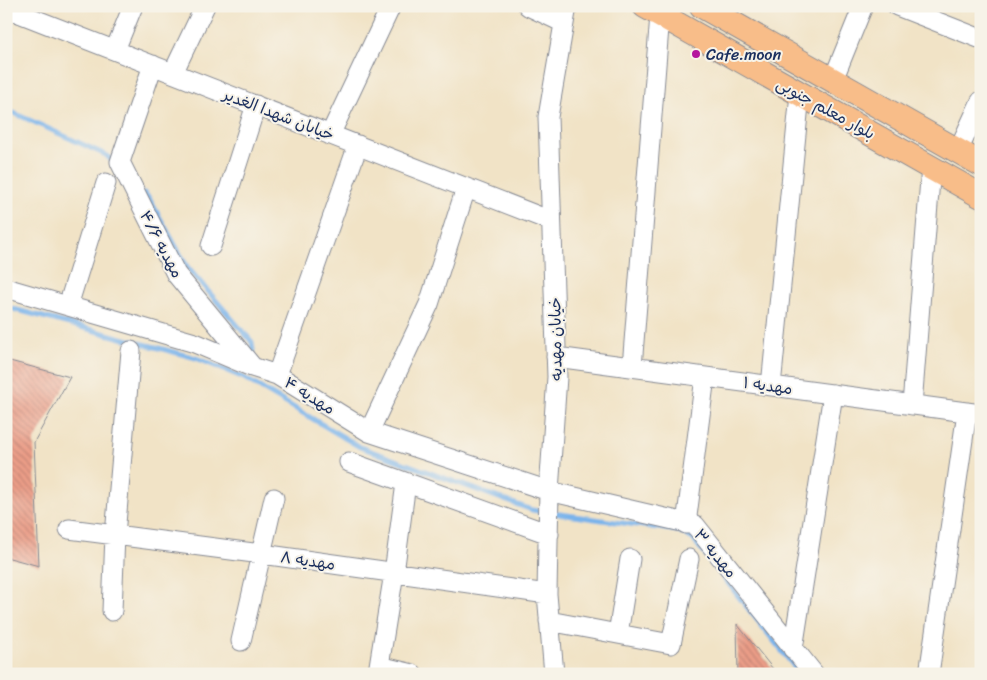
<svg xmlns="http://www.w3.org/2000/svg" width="987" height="680" font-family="Sriracha,'Playpen Sans Arabic',sans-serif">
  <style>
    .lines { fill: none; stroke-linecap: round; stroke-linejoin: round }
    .stream { stroke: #7ab4eb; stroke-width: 5 }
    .building { fill: url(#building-back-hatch) }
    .minor-casing { stroke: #868992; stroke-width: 21 }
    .major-casing { stroke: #868992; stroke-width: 26 }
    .minor { stroke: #fff; stroke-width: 19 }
    .major { stroke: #f8bd89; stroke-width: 24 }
    .poi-dot { fill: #b5179e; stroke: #f7f3e8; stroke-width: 2 }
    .labels { text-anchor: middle; stroke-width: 4; stroke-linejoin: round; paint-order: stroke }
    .poi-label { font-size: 16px; fill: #1b2f5e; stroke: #f7f3e8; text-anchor: start }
    .street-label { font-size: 16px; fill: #1b2f5e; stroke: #f7f3e8 }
  </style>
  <defs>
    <pattern id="building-back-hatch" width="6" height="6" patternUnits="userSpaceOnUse" patternTransform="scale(1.25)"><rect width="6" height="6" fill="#eb9d87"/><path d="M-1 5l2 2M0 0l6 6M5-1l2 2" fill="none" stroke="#be8072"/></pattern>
  </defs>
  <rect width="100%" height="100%" fill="#f7f3e8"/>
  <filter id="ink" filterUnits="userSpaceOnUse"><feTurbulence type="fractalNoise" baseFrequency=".02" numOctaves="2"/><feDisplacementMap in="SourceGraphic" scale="10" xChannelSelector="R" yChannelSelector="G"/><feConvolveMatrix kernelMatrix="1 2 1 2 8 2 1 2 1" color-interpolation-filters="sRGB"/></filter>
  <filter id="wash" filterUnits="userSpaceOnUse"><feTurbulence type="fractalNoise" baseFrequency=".0096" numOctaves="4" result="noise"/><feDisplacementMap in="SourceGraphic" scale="20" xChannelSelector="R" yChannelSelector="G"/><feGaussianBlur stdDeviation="1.12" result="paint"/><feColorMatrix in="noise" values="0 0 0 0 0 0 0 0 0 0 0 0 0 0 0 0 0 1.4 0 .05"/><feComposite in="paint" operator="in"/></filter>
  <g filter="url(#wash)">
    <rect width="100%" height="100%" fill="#f1e3c6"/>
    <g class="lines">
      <!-- stream -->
      <path class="stream" d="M6 112 14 113 106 155 115 164
        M144 193 149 198 188 268 252 342 254 358
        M6 307 196 358 244 378 360 447 532 510 544 512
        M553 513 679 531 693 539 800 674"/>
    </g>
    <g id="blocks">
      <!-- building -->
      <path class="building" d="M6 360 70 377 34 442 39 566 6 557Z
        M737 624 777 674H738Z"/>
    </g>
  </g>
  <g filter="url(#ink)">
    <use href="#blocks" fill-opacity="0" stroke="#868992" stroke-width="1"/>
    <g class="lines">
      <defs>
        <path id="minor" d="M528 6 564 23
          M897 6 981 39
          M6 8 551 221
          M115 50 133 6
          M153 65 120 162 176 274 251 365
          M173 73 205 6
          M833 80 863 6
          M330 135 391 6
          M958 151 981 101
          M211 246 256 105
          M6 288 195 343 252 367 277 375 369 432 549 491 695 525 814 674
          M68 306 106 183
          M556 357 981 414
          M632 367 660 15
          M277 375 358 145
          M771 386 800 94
          M912 405 931 167
          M369 432 429 304 466 188
          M349 462 549 534
          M406 483 394 573 379 666 413 674
          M686 524 705 377
          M69 529 262 554 547 594
          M112 611 115 535 131 351
          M549 621 671 644 689 559
          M618 634 630 559
          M241 641 274 498
          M793 649 833 394
          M554 674 547 594 549 491 557 377 548 117 567 6
          M929 674 967 412"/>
        <path id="major" d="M645 6 981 196
          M702 6 981 164"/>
      </defs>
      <!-- minor casing -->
      <use href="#minor" class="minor-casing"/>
      <!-- major casing -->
      <use href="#major" class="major-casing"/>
      <!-- minor -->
      <use href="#minor" class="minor"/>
      <!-- major -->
      <use href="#major" class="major"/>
    </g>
  </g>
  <!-- markers -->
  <circle class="poi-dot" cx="696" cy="54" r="5"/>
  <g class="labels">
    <!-- poi labels -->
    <g class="poi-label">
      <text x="706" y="60">Cafe.moon</text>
    </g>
    <!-- street labels -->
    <g class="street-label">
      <text transform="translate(826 108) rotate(29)" y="6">بلوار معلم جنوبی</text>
      <text transform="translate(279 114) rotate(21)" y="6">خیابان شهدا الغدیر</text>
      <text transform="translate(162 244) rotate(62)" y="6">مهدیه ۴/۶</text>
      <text transform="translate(555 339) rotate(-91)" y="6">خیابان مهدیه</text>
      <text transform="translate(768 385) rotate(8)" y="6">مهدیه ۱</text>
      <text transform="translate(310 395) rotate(32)" y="6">مهدیه ۴</text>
      <text transform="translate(716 553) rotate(51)" y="6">مهدیه ۳</text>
      <text transform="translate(308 560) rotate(8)" y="6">مهدیه ۸</text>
    </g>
  </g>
  <!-- margin -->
  <rect width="987" height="680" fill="none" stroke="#f7f3e8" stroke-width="25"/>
</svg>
